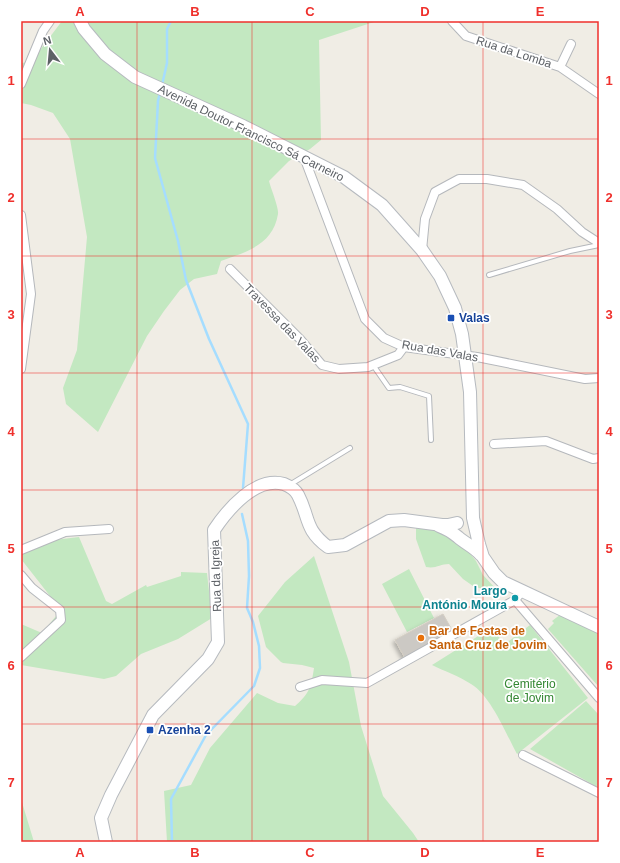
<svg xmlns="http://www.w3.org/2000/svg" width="620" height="863" font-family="Helvetica,sans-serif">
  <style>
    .green { fill: #c3e8c1 }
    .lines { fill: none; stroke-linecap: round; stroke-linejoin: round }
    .stream { stroke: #a5ddff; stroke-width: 2.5 }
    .building { fill: #ccc9c4; stroke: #d4cec3; filter: url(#shadow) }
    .lane-casing { stroke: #b5b8bc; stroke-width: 6 }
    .street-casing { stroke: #b5b8bc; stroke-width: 10 }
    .secondary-casing { stroke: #b6babf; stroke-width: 14 }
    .lane { stroke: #fff; stroke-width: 4 }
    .street { stroke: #fff; stroke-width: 8 }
    .secondary { stroke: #fff; stroke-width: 12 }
    .grid { fill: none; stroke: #ef302c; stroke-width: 1; stroke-opacity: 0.55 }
    .transit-dot { fill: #1a4fb4; stroke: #fff; stroke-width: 1.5 }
    .culture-dot { fill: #0f9aa8; stroke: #fff; stroke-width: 1.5 }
    .food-dot { fill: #e8710a; stroke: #fff; stroke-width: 1.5 }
    .labels { text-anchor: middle; stroke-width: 3.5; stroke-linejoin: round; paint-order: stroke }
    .street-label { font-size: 12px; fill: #5d6166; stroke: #fff }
    .transit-label { font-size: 12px; font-weight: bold; fill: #164399; stroke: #fff; text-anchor: start }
    .culture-label { font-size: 12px; font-weight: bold; fill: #0d838f; stroke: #fff; text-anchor: end }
    .food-label { font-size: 12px; font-weight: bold; fill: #c56008; stroke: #fff; text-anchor: start }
    .park-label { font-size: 12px; fill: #338732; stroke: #fff }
    .neatline { fill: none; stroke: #ef302c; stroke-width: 1.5 }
    .grid-label { font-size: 13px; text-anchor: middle; font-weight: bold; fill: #ef302c }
  </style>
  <defs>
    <filter id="shadow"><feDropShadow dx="-2.5" dy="2.5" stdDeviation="2" flood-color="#0004"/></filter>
  </defs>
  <rect width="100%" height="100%" fill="#f0ede5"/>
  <!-- green -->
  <path class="green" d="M62 21H377L319 40 321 140 310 149 289 161 269 181C271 189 279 208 278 214 273 245 246 252 221 261L217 274 194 279 180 290 164 311 147 336 98 432 66 404 63 388 77 350 87 237 70 139 53 113 31 105 21 103V63L31 62Z
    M416 528 440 531 455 543 461 545 468 551 476 561 483 575 497 590 498 594 473 586 463 579 449 564C440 564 436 569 426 567L416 539Z
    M79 537 106 601 112 604 146 585 147 587 181 576V572L207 573 212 618 178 639 141 654 116 676 104 679 21 665V624L42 633 61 610 21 559V553L46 541Z
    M314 556 349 662 361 726 383 796 413 833 419 842H167L164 791 191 785 210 748 257 693 278 703 295 706C310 693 311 687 314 668L302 665 283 663 281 662 266 647 258 616 285 582Z
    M409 569 434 618 407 632 382 584Z
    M561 614 599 632 598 686 548 629 554 623 552 621Z
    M530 625 588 698 517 754C506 734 491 696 471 684 459 676 444 671 432 665L491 628 505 644Z
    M586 701 599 715V788L530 749Z
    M21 799 34 842H21Z"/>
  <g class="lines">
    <!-- stream -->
    <path class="stream" d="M162 85 167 63V29L171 21
      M160 92 158 101 155 158 178 241 186 280 209 339 248 424 243 488
      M172 842 171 799 206 735 254 686 260 668 259 646 253 622 247 608 249 576 248 541 242 514"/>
  </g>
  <!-- building -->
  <path class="building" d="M443 614 452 630 445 634 446 635 405 658 395 640Z"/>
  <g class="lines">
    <defs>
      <path id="lane" d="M489 275 570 251 599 245
        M373 365 389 388 400 387 429 396 431 440
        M291 484 350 448"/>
      <path id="street" d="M452 21 466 36 560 67 599 94
        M560 67 571 44
        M21 84 43 31 50 21
        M304 157 365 319 384 338 404 347 477 357 585 379 599 378
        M21 215 31 294 21 369
        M422 250 425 219 435 192 459 179H487L523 185 557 209 582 232 599 243
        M230 269 300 339 322 365 339 369 368 367 398 355 404 347
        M494 444 546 441 593 459 599 458
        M21 550 65 532 109 529
        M21 575 32 588 60 610 61 620 21 657
        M515 600 599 698
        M300 687 322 680 367 683 515 600 522 591
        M523 755 599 793"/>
      <path id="secondary" d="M80 21 84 29 105 54 135 77 243 126 344 177 382 205 422 250 440 276 455 308 462 334 470 392 473 518 479 544 483 557 494 573 503 582 599 627
        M439 526C447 529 452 532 458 537 466 544 474 547 481 555
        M106 842 101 818 111 795 153 715 208 659 218 642 214 530C228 509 256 476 284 484 289 486 295 489 298 495 310 518 304 529 328 547L345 545 389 521 404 520 442 525H448L457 523"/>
    </defs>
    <!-- lane casing -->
    <use href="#lane" class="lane-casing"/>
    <!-- street casing -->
    <use href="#street" class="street-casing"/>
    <!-- secondary casing -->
    <use href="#secondary" class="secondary-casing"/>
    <!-- lane -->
    <use href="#lane" class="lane"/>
    <!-- street -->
    <use href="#street" class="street"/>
    <!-- secondary -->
    <use href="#secondary" class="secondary"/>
  </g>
  <!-- grid -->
  <path class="grid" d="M137 21V842M252 21V842M368 21V842M483 21V842M21 139H599M21 256H599M21 373H599M21 490H599M21 607H599M21 724H599"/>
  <!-- markers -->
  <g class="transit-dot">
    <rect x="447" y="314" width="8" height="8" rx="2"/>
    <rect x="146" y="726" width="8" height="8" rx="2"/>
  </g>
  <circle class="culture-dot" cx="515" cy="598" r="4"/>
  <circle class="food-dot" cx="421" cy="638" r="4"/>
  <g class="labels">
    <!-- street labels -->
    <g class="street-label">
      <text transform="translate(514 52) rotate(18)" y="4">Rua da Lomba</text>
      <text transform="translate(251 133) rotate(26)" y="4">Avenida Doutor Francisco Sá Carneiro</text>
      <text transform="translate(282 323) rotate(46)" y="4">Travessa das Valas</text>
      <text transform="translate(440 351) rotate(10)" y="4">Rua das Valas</text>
      <text transform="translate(216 576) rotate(-92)" y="4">Rua da Igreja</text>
    </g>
    <!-- transit labels -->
    <g class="transit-label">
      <text x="459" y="322">Valas</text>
      <text x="158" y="734">Azenha 2</text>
    </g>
    <!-- culture labels -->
    <g class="culture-label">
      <text x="507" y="595">Largo<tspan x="507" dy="14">António Moura</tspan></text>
    </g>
    <!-- food labels -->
    <g class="food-label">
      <text x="429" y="635">Bar de Festas de<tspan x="429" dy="14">Santa Cruz de Jovim</tspan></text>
    </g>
    <!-- park labels -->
    <g class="park-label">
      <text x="530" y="688">Cemitério<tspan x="530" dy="14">de Jovim</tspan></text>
    </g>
  </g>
  <!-- border -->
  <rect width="620" height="863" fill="none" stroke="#ffffff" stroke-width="44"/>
  <!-- north arrow -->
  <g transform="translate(50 50) rotate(344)" stroke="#ffffff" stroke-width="3" paint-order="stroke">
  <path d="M0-3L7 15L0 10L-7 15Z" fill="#5d6166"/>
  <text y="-6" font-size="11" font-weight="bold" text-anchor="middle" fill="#5d6166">N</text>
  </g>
  <rect x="22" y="22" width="576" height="819" class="neatline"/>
  <g class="grid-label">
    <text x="80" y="16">A</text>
    <text x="195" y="16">B</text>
    <text x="310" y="16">C</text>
    <text x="425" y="16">D</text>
    <text x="540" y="16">E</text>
    <text x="11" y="85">1</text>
    <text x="609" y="85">1</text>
    <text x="11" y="202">2</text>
    <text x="609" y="202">2</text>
    <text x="11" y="319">3</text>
    <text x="609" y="319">3</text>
    <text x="11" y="436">4</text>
    <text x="609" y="436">4</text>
    <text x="11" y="553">5</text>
    <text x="609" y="553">5</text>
    <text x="11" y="670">6</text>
    <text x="609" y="670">6</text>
    <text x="11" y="787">7</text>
    <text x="609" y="787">7</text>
    <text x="80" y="857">A</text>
    <text x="195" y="857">B</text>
    <text x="310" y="857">C</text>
    <text x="425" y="857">D</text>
    <text x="540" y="857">E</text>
  </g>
</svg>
